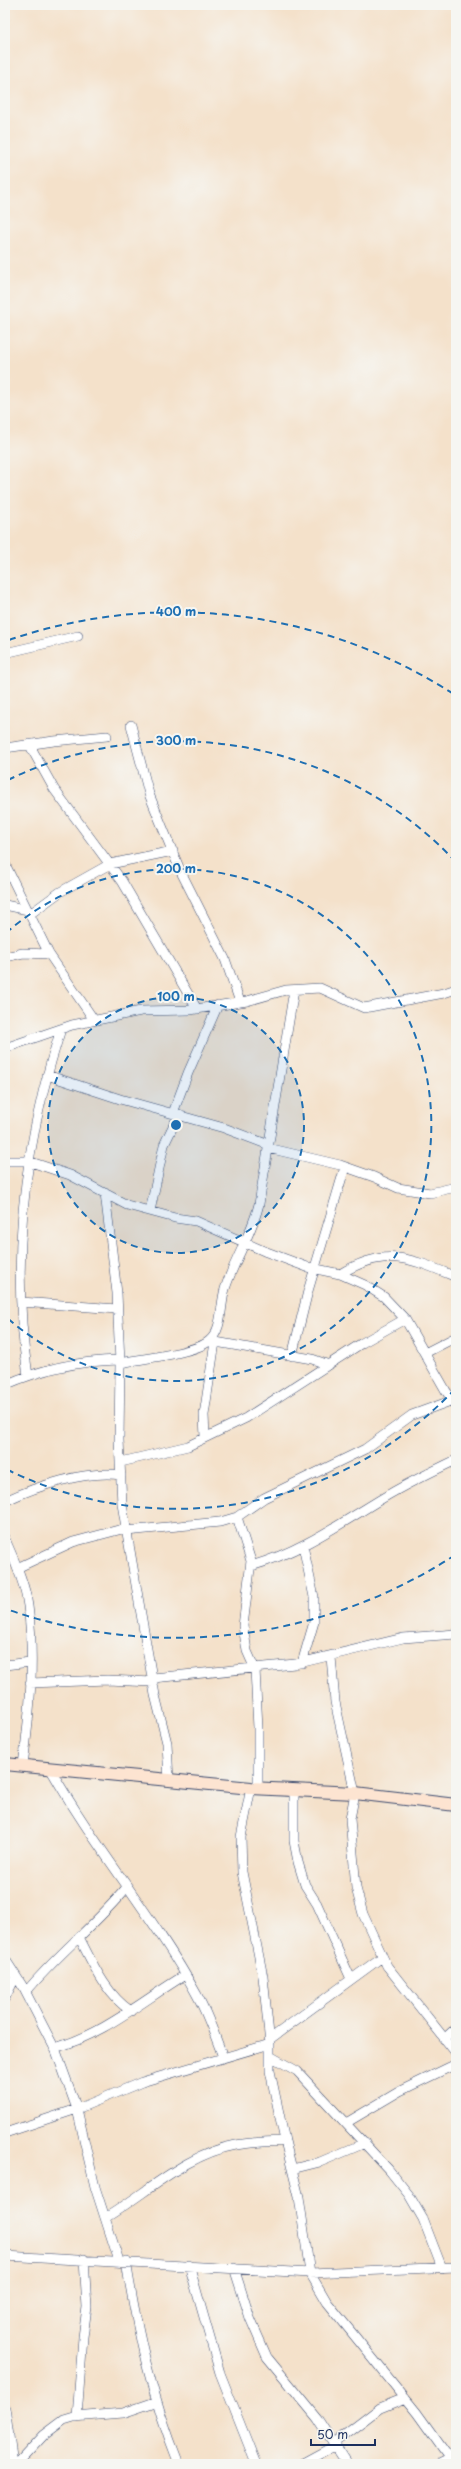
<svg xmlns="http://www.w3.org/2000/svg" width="461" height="2469" font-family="'Playpen Sans',sans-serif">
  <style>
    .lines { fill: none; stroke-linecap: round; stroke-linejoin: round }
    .street-casing { stroke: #3c4a6e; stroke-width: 10 }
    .secondary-casing { stroke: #3c4a6e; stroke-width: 14 }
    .street { stroke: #fff; stroke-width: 9 }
    .secondary { stroke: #fde4d1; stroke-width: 12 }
    .ring { fill: none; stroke: #1f6fb2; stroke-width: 2; stroke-dasharray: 7 5 }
    .centre { fill: #1f6fb2; stroke: #f6f6f2; stroke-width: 2 }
    .ring-label { font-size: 12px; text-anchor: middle; font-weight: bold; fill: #1f6fb2; stroke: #f6f6f2; stroke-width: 4; stroke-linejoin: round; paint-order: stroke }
  </style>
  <rect width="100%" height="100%" fill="#f6f6f2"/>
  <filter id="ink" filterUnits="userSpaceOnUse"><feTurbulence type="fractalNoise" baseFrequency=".025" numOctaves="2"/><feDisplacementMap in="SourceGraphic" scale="8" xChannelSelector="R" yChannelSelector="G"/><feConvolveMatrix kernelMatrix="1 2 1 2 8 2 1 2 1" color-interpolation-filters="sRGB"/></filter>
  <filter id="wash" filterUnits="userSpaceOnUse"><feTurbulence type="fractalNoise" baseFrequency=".012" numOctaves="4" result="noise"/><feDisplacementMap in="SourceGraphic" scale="16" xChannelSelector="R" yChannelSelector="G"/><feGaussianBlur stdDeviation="0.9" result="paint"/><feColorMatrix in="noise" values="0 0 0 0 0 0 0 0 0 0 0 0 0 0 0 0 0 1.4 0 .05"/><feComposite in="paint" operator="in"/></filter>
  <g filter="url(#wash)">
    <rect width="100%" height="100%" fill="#f4e1ca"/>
  </g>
  <g filter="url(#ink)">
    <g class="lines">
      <defs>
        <path id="street" d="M5 653 78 636
          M131 725 149 794 180 870 225 959 240 1002
          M29 744 54 789 122 881 197 1009
          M5 748 54 741 107 736
          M5 864 49 954 94 1020
          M5 905 28 910
          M30 914 60 892 110 864 173 851
          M5 957 23 953 49 954
          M5 1048 72 1025 141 1011 190 1010 247 1001 286 990 320 988 364 1008 444 993 456 989
          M47 1075 120 1099 224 1128 269 1145
          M173 1113 188 1073 218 1005
          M268 1148 340 1165 374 1177 398 1188 430 1193 456 1187
          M5 1161H28L70 1175 127 1205 175 1218 196 1221 264 1251 307 1267 340 1274 365 1285 384 1297 405 1319 446 1391 456 1405
          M105 1193 117 1293 120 1363 119 1440 122 1504 155 1695 167 1743 169 1781
          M150 1211 164 1145 179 1114
          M340 1274C386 1246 410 1258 456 1277
          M21 1302 117 1309
          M210 1341 312 1359 329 1365
          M425 1353 456 1337
          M292 1356 308 1291 345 1167
          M120 1363C139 1359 196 1353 209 1341 223 1330 220 1305 225 1289 234 1260 252 1234 259 1204L294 990
          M28 1376C10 1259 25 1140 61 1029
          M5 1385C41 1369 80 1361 119 1360
          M205 1437 204 1415 215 1342
          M121 1462 188 1446 246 1418 362 1343 405 1319
          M5 1501C37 1486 86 1470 121 1475
          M237 1517 251 1561 243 1626 247 1651 255 1669 258 1728V1789
          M126 1531 220 1522 237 1517 264 1498 365 1449 412 1415 456 1399
          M5 1539C14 1560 25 1583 28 1606 35 1658 30 1713 23 1765
          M251 1566C301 1552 344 1521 388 1495 410 1482 433 1471 456 1460
          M17 1568 73 1542 126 1528
          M331 1657 335 1702 355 1793 350 1819 356 1888 363 1914 387 1966 456 2053
          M302 1663 314 1622V1597L303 1546
          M5 1665 30 1662
          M153 1678 295 1664 403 1638 456 1634
          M30 1683 107 1680 153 1682
          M50 1768C94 1847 154 1916 197 1995 208 2015 215 2036 223 2057
          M251 1788 241 1837 242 1872 263 1977 270 2044V2071L285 2141 299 2197 310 2273 327 2302 417 2413 450 2459
          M294 1791V1841L298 1862 305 1885 317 1904 351 1979
          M79 1937C92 1962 106 1995 131 2011
          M5 1959 23 1987 56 2051 77 2109 95 2187 119 2261
          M26 1992C57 1954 96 1925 127 1887
          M5 1998 16 1976
          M270 2039 382 1957
          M444 2039 456 2028
          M54 2048C103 2035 142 2001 185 1975
          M270 2056 297 2071 389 2170 409 2195 423 2219 442 2268
          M346 2123 400 2091 456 2064
          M5 2133 77 2109 142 2082 270 2044
          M292 2169 320 2162 365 2143
          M105 2218C147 2193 186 2154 236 2145 252 2142 268 2142 285 2141
          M5 2256 310 2273 456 2267
          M126 2261C138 2335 151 2394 179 2464
          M189 2265 220 2373 256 2464
          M234 2268 250 2318 267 2357 318 2419 347 2464
          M5 2408 13 2464
          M77 2417 83 2337 87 2307 84 2259
          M334 2443 380 2408 405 2398
          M17 2464 44 2435 64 2420 74 2417 123 2413 155 2402
          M301 2464 336 2445
          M441 2464 456 2457"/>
        <path id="secondary" d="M5 1764 251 1788 355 1793 456 1805"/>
      </defs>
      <!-- street casing -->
      <use href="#street" class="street-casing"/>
      <!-- secondary casing -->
      <use href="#secondary" class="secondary-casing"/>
      <!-- street -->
      <use href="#street" class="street"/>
      <!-- secondary -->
      <use href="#secondary" class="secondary"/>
    </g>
  </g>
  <!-- distance rings -->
  <circle cx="176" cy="1125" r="128" fill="#1f6fb2" fill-opacity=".12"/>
  <g class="ring">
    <circle cx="176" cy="1125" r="128"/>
    <path d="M6 933A256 256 0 1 1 6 1317"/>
    <path d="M455 1389A384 384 0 0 1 8 1470M8 780A384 384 0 0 1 455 861"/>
    <path d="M455 1555A513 513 0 0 1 9 1610M9 640A513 513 0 0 1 455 695"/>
  </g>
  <circle cx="176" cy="1125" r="6" class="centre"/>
  <g class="ring-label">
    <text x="176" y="616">400 m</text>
    <text x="176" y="745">300 m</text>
    <text x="176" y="873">200 m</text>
    <text x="176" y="1001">100 m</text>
  </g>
  <!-- margin -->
  <rect width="461" height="2469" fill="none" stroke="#f6f6f2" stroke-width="20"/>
  <!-- scale -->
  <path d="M311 2439v6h64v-6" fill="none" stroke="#1b2f5e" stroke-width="2"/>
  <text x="317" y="2439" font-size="12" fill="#1b2f5e" stroke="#f6f6f2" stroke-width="3" paint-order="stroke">50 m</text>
</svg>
